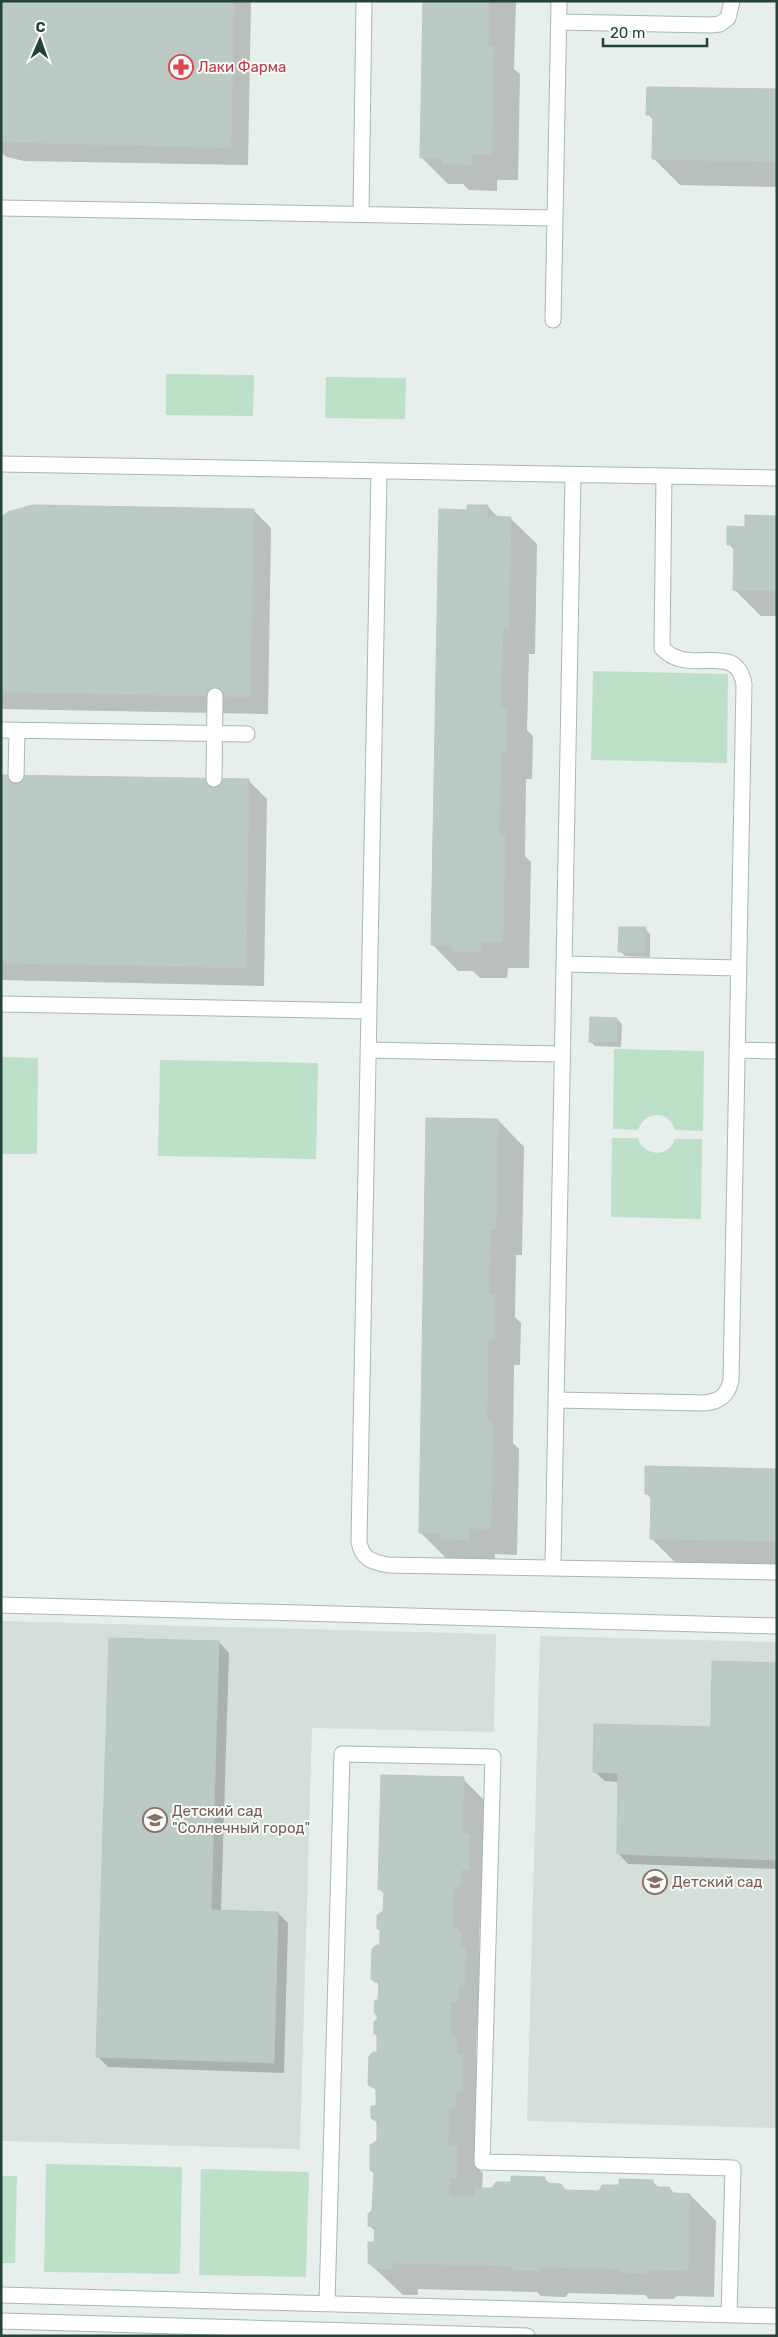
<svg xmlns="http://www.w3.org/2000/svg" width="778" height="2337" font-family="Rubik,sans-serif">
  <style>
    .built { fill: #d4dfda }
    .green { fill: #bfe0c8 }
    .shadow { fill: #0003 }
    .building { fill: #bbcac4; stroke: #b8c9c2 }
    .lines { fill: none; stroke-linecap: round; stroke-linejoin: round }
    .service-casing { stroke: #a8b8b2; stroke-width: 17 }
    .service { stroke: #fff; stroke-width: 15 }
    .labels { text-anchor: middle; stroke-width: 4; stroke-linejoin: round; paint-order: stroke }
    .health-label { font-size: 15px; fill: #be3a42; stroke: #f7fbf9; text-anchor: start }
    .education-label { font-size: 15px; fill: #785e54; stroke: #f7fbf9; text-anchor: start }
  </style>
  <rect width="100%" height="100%" fill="#e6efeb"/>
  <!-- built -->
  <path class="built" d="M1 1621 496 1634 494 1732 312 1728 300 2149 1 2141Z
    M540 1636 777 1642V2128L527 2121Z"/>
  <!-- green -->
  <path class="green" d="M166 374 254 375 253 416 166 415Z
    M326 377 406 378 405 419 325 418Z
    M593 671 728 674 727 763 591 760Z
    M614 1049 704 1051 703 1131 675 1130C669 1110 645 1110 638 1130L613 1129Z
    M1 1057 38 1058 37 1154H1Z
    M160 1060 318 1063 316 1159 158 1156Z
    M612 1138H638C644 1157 669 1158 675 1139H702L701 1219 611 1217Z
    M46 2164 182 2167 180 2274 44 2272Z
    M201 2169 309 2172 306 2277 199 2275Z
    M1 2176H17L15 2263H1Z"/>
  <!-- shadow -->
  <path class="shadow" d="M1 1H251L248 165 24 161 7 157 1 153Z
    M424 1H516L514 69 520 74 518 180H497V191L469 190 463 184H448L421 157Z
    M777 91V187L680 185 654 159V121L648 114Z
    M488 507 499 518H510L537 544 535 654H529L527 730 533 736 532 779H526L525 856 531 862 529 968H508L507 978H480L473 971H458L432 944 468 511Z
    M253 510 271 528 268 714 1 709V519Z
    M777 517V616H761L735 590V551L729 544 746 528Z
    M1 776 249 781 267 799 264 986 1 980Z
    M645 929 650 934V957L625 956 620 951Z
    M617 1019 622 1024 621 1047 595 1046 590 1041Z
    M498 1120 524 1147 522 1255H516L515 1317 521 1323 520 1365H514L513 1443 519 1449 517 1555 495 1554V1566L468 1565 462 1559H447L420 1532Z
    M777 1470V1567L678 1565 652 1539V1499L646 1493Z
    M219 1642 229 1653 221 1911 278 1913 288 1923 284 2073 108 2067 98 2057Z
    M777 1664V1869L628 1864 618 1853 619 1782 605 1781 594 1771 713 1728Z
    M463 1779 489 1805 487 1911 480 1915 479 1952 486 1960 482 2028H477L476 2060 483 2067 482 2132 475 2136 474 2165 483 2173 482 2189H493L544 2178 551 2185H561L567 2192H599L652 2181 659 2188H669L675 2194 690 2195 716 2221 714 2297 677 2296 673 2299H649L645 2295 569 2293 565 2297 541 2296 537 2292 418 2289V2295H403L369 2263 375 2243 376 2232 369 2225 374 2210 379 2124 373 2118 377 2107V2091L370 2084 378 2053V2037L375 2033 379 2018 380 1986 373 1978 381 1946 382 1932 378 1928 384 1912 385 1894 379 1888Z"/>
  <!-- building -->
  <path class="building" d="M1 1H234L231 148 1 142Z
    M423 1H489L488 47 494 46 492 154H471V165L442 164V158H420Z
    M647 87 777 89V162L652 159 653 115H646Z
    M32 505 254 509 250 697 1 692V517L8 512Z
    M467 505H488V516L511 517 509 629 503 628 501 708H507L506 753H501L499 835H505L503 942H482L481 952H452V945H431L439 509 467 510Z
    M745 515 777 516V591L733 590 734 545H727V526L745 527Z
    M1 775 249 779 246 968 1 963Z
    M619 927H646L645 952H618Z
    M590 1017 617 1018V1042H589Z
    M426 1118 498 1119 496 1229H490L489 1295H495L494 1340 488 1339 487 1421 493 1422 491 1529 469 1528V1540L440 1539V1533H419Z
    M645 1466 777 1469V1541L650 1539 651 1494H645Z
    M109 1638 219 1641 211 1910 278 1912 274 2063 96 2057Z
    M712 1661 777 1663V1860L617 1854 618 1773 593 1772 594 1724 711 1727Z
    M381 1775 464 1777 462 1833 469 1834V1870H461V1885L454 1889 453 1928H457L461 1932 460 1947H466L465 1985H459V1998L455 2002H451L450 2036 457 2039V2054L463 2055 462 2091H456V2106L449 2110 448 2145 457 2146 456 2179 450 2178 449 2196H474L475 2188H492L496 2182H511V2176L545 2177V2183L561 2184 565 2190 599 2191 602 2185H619V2179L653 2180V2187H669L673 2193 690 2194 688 2271 650 2270 646 2274 621 2273 618 2269 543 2267 539 2271 513 2270 510 2266 392 2263V2269H376L368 2263V2242H374L375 2226H368V2214L372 2210 374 2173 370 2170V2145L377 2141V2122L371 2118V2106H376V2089L368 2085 369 2056 373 2052H377V2034H374V2022L378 2018 374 2012 375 2000H378L379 1982H375L371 1979 372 1949 376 1945H380V1929H377V1915L383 1911 384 1892 378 1889Z"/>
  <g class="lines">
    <defs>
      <path id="service" d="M559 22 711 25 720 24 728 18 732 1
        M1 208 555 218 559 1
        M361 214 364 1
        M553 320 555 218
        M1 464 777 478
        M379 472 359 1542C362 1559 372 1562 388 1565L777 1572
        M1 730 247 734
        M16 775 17 730
        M214 779 215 696
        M564 964 739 968
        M1 1004 369 1011
        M368 1050 562 1054
        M737 1050 777 1051
        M556 1400 705 1403C720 1401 727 1396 731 1381L744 684C736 639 689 678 662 648L664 476
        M553 1567 573 475
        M1 1605 777 1626
        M1 2295 777 2316
        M327 2304 342 1754 493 1757 482 2162 733 2168 729 2315
        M1 2321 527 2336"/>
    </defs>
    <!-- service casing -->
    <use href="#service" class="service-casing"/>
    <!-- service -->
    <use href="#service" class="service"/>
  </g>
  <!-- icons -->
  <defs>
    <symbol id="pharmacy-ring" viewBox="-11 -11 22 22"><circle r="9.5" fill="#f7fbf9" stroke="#e0444e" stroke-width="1.5"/><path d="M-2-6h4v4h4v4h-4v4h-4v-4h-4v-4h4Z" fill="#e0444e"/></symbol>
    <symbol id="school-ring" viewBox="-11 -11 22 22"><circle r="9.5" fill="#f7fbf9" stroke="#8d6e63" stroke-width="1.5"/><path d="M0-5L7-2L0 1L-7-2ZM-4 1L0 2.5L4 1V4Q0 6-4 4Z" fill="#8d6e63"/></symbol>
  </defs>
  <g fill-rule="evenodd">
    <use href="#pharmacy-ring" x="167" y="53" width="28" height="28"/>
    <use href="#school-ring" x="141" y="1806" width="28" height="28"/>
    <use href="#school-ring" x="641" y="1868" width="28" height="28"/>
  </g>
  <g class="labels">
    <!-- health labels -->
    <g class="health-label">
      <text x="198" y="72">Лаки Фарма</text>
    </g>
    <!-- education labels -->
    <g class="education-label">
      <text x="172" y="1816">Детский сад<tspan x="172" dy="17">"Солнечный город"</tspan></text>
      <text x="672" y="1887">Детский сад</text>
    </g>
  </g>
  <!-- border -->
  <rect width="778" height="2337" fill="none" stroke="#24423a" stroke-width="5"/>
  <!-- north arrow -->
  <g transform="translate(40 40) rotate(2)" stroke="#f7fbf9" stroke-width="4" paint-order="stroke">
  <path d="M0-4L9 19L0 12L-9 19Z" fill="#24423a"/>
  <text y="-8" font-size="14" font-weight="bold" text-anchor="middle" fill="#24423a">С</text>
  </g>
  <!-- scale -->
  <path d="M603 38v8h104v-8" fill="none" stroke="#24423a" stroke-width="2.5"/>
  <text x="610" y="38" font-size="15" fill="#24423a" stroke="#f7fbf9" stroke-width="4" paint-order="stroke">20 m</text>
</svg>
